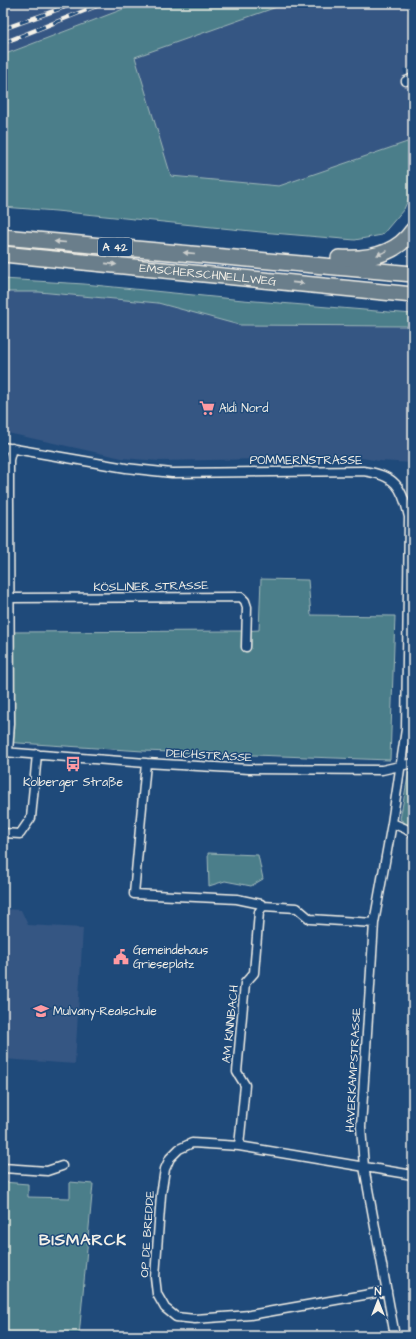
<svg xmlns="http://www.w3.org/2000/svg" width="416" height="1339" font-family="'Architects Daughter',sans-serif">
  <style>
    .built { fill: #355683 }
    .green { fill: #4c7e8a; stroke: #a0b8b9 }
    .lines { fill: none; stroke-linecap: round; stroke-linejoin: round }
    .street-casing { stroke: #f4f1e8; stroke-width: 11 }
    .highway-casing { stroke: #f4f1e8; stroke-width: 18 }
    .street { stroke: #1f4a7a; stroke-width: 8 }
    .highway { stroke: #6b7e8b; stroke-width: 15 }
    .rail-casing { stroke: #f4f1e8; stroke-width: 4.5 }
    .rail { stroke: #1f4a7a; stroke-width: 3; stroke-dasharray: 9; stroke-linecap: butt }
    .oneway { fill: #cbcecc }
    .labels { text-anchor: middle; stroke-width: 3; stroke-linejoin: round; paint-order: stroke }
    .shield { fill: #1f4a7a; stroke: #b4bfc7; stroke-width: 1 }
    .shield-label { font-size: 11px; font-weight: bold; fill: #f4f1e8 }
    .street-label { font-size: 12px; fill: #f4f1e8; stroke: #1f4a7a }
    .poi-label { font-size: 12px; fill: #f4f1e8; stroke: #1f4a7a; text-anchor: start }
    .district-label { font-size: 16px; font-weight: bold; letter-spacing: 1px; fill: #f4f1e8; stroke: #1f4a7a }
  </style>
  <rect width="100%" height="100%" fill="#1f4a7a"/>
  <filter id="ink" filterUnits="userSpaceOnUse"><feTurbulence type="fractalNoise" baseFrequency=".025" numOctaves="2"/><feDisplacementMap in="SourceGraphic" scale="8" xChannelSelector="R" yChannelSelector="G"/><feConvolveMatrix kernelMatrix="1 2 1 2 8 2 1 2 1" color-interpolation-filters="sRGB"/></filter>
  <g filter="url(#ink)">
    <!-- built -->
    <path class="built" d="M3 3H139L3 55Z
      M288 3H404L413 29V67L403 69 413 103V140L279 186 171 176 134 57Z
      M3 292H39L158 303 239 325 405 326 413 327V463L379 461 356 457 160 461 122 458 3 432Z
      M3 909 21 910 28 925 83 928 75 1064 3 1059Z"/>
    <!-- green -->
    <path class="green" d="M139 3H288L135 57 171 176 279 186 413 140V189L404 209 382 235 355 240 261 232 56 211 3 207V55Z
      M3 279 84 284 243 300 413 314V327L405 326 239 325 158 303 39 292H3Z
      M261 579 308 580 311 615 395 616 390 760 143 751 3 742V632L240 631 259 630Z
      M409 771H413V829L400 819Z
      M208 853 258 855 263 879 251 886 225 881 209 886Z
      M3 1182 28 1184V1197L70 1198V1182L93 1184 79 1336H3Z"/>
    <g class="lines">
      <defs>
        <path id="street" d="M406 81 413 78
          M3 447 126 468 172 473 363 471C395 475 402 486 409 517L406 729 392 823 374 923 361 1127 364 1167 395 1336
          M9 598 241 597 245 601 247 607 246 647
          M3 752 146 763 249 769 382 770 413 763
          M8 752 10 723 9 502V460L12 448
          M146 763 134 894 237 899 261 904 263 906 297 908 310 919 374 923
          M392 823 406 829 413 834
          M3 833 20 834 31 818 37 754
          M239 1146 245 1085 237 1072 245 983 254 973 259 912 263 906
          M3 1168 47 1171 62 1166
          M387 1291 250 1315 195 1319 176 1317 165 1308 157 1294 155 1277 161 1195 165 1169 170 1158 179 1149 192 1143 239 1146 413 1175"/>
        <g id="highway">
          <path d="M3 237 413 274"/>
          <path id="s1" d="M3 254 413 295"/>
          <path d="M339 258C368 260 396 255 413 230"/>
        </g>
      </defs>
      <!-- street casing -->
      <use href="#street" class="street-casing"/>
      <!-- highway casing -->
      <use href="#highway" class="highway-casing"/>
      <!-- street -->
      <use href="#street" class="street"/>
      <!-- highway -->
      <use href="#highway" class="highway"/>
      <defs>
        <path id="rail" d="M3 29 76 3
          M3 43 104 3"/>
      </defs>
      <!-- rail casing -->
      <use href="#rail" class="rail-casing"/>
      <!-- rail -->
      <use href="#rail" class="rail"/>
    </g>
    <!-- one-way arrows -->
    <defs><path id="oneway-solid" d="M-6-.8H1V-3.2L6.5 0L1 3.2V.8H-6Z"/></defs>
    <g class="oneway">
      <use href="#oneway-solid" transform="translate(60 242) rotate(-175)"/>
      <use href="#oneway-solid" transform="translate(189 253) rotate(-175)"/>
      <use href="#oneway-solid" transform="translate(382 253) rotate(158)"/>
      <use href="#oneway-solid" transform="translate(111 264) rotate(6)"/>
      <use href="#oneway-solid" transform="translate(298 283) rotate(6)"/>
    </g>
  </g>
  <!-- icons -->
  <defs>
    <symbol id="supermarket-bare" viewBox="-9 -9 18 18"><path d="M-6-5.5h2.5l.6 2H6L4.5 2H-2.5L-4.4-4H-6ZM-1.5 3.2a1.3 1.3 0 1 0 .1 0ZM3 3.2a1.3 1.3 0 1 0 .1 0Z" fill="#ff9aa2" stroke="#1f4a7a" stroke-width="2.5" paint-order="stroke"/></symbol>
    <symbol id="bus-bare" viewBox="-9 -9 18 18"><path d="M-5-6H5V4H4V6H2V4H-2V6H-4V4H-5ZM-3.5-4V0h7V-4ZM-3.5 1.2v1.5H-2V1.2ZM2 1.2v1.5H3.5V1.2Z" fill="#ff9aa2" stroke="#1f4a7a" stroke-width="2.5" paint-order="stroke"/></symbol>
    <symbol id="civic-bare" viewBox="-9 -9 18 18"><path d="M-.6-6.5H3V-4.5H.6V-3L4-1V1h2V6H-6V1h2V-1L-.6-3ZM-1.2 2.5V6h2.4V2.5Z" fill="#ff9aa2" stroke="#1f4a7a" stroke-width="2.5" paint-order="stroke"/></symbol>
    <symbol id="school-bare" viewBox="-9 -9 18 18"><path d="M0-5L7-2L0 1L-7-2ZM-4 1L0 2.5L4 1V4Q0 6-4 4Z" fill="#ff9aa2" stroke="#1f4a7a" stroke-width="2.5" paint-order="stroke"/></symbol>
  </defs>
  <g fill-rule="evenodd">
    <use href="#supermarket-bare" x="196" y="397" width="22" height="22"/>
    <use href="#bus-bare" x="62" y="753" width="22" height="22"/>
    <use href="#civic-bare" x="110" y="946" width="22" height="22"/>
    <use href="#school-bare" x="30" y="1000" width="22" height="22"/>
  </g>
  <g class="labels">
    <!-- shield labels -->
    <rect class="shield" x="98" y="238" width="34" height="18" rx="3"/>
    <g class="shield-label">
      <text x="115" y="251">A 42</text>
    </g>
    <!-- street labels -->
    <g class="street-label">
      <text dy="4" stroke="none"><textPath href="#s1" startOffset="206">EMSCHERSCHNELLWEG</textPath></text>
      <text x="306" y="464">POMMERNSTRASSE</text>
      <text transform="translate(151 586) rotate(-1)" y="4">KÖSLINER STRASSE</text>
      <text transform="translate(209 755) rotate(3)" y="4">DEICHSTRASSE</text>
      <text transform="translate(230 1024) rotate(-84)" y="4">AM KINNBACH</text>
      <text transform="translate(353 1070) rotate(-87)" y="4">HAVERKAMPSTRASSE</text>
      <text transform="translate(147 1234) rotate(-86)" y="4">OP DE BREDDE</text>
    </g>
    <!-- poi labels -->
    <g class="poi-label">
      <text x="219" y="412">Aldi Nord</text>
      <text x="73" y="786" text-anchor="middle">Kolberger Straße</text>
      <text x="133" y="954">Gemeindehaus<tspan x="133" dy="14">Grieseplatz</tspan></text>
      <text x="53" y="1015">Mulvany-Realschule</text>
    </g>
    <!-- district labels -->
    <g class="district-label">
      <text x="83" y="1245">BISMARCK</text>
    </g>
  </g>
  <!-- margin -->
  <rect width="416" height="1339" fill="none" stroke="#1f4a7a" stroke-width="16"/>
  <rect x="8" y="8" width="400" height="1323" fill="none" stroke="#f4f1e8" stroke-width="1.5" filter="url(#ink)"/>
  <!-- north arrow -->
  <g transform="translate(378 1301)" stroke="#1f4a7a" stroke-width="3" paint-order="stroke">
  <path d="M0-3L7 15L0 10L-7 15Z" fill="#f4f1e8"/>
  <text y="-6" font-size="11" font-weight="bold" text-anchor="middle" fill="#f4f1e8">N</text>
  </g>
</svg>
